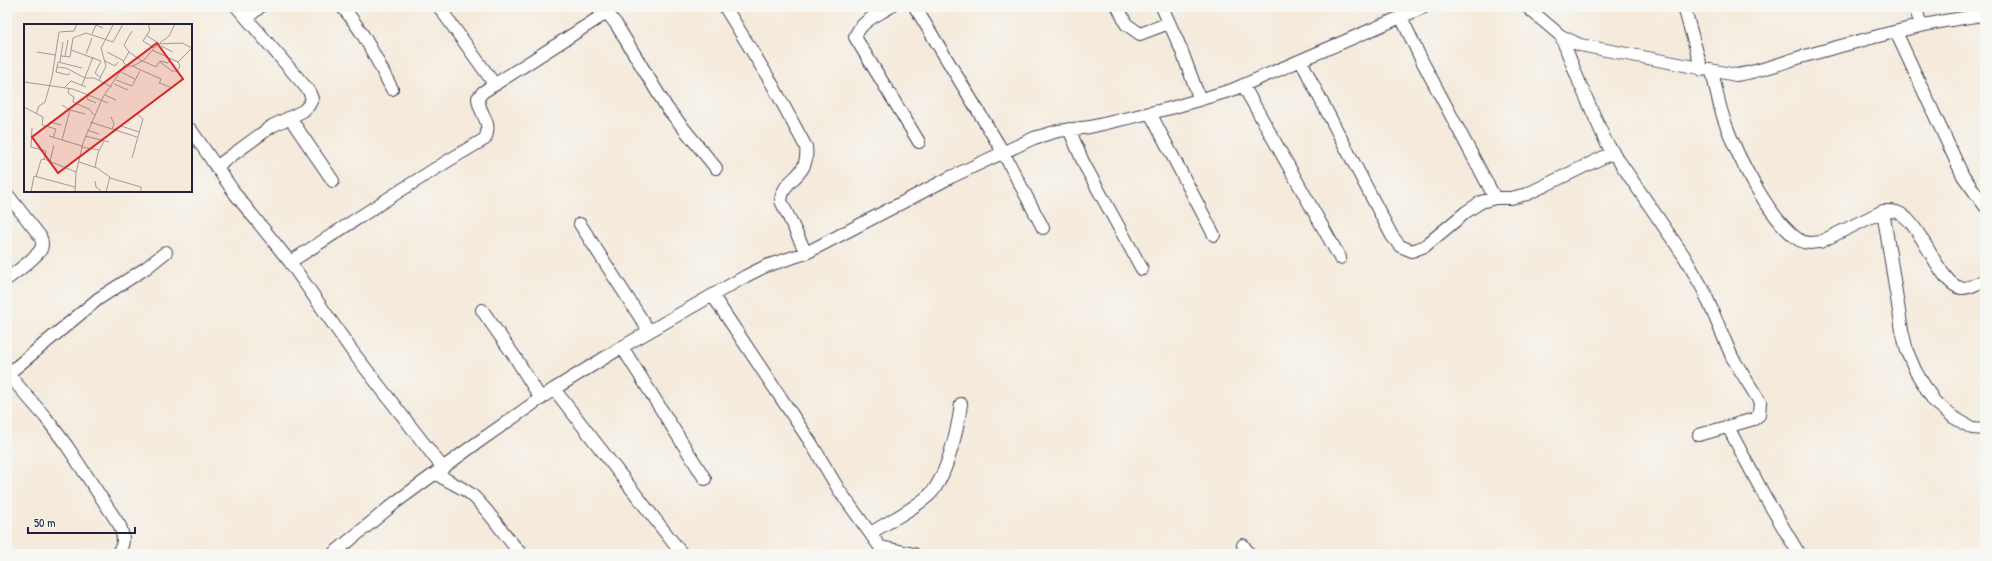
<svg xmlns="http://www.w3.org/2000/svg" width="1992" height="561" font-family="'Patrick Hand',sans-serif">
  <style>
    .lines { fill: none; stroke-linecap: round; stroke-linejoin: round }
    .street-casing { stroke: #424053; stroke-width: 14 }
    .street { stroke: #fff; stroke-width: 12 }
    .inset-road { fill: none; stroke: #a19a9b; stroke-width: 1 }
    .view { fill: #d62828; fill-opacity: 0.15; stroke: #d62828; stroke-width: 2 }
    .inset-edge { fill: none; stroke: #22223b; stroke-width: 2 }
  </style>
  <rect width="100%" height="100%" fill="#f6f6f2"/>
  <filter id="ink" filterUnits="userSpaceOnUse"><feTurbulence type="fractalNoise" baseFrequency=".025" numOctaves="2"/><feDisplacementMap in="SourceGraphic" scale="8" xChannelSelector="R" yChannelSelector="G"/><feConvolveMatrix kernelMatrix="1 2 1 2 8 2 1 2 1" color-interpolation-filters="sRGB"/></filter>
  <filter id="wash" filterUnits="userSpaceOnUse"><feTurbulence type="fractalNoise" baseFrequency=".012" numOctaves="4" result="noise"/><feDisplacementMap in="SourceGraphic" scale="16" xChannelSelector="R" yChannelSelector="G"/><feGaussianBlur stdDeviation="0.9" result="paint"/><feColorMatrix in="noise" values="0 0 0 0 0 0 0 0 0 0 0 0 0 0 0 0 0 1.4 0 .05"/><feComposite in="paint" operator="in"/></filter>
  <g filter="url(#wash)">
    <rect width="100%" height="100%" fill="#f5eadb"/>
  </g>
  <g filter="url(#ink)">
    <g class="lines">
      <defs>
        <path id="street" d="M342 7C364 31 377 61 392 89
          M439 7 495 85
          M725 7 771 82 806 147C810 179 783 176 781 201L806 253
          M890 7C876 16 861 21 855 37L919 142
          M915 7 1003 152 1043 228
          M1118 7 1126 24 1140 34 1169 23
          M1162 7 1181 49 1200 100
          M1527 7 1561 36 1580 45 1736 75C1759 72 1781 63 1804 56 1863 40 1923 22 1985 15
          M1684 7 1702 70
          M1915 7 1921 25
          M605 10 616 24 667 108 716 168
          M1401 17 1421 59 1495 198
          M247 18 260 7
          M1896 32 1963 176 1985 206
          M1561 36 1580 84 1606 142 1684 256 1703 289 1732 357 1760 402 1759 415 1754 419 1699 435
          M1301 60 1312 83 1392 236 1400 246 1412 251 1425 246 1466 212 1481 202 1495 198H1511L1527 194 1612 153
          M1712 71C1716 90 1719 107 1726 125 1738 158 1770 220 1799 240 1806 244 1812 243 1820 242L1883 211C1889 211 1895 210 1901 214 1922 226 1940 285 1961 288 1969 289 1978 283 1985 280
          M1243 85 1340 258
          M1150 113 1214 235
          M290 118 333 181
          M1069 129 1084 164 1142 269
          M191 130 236 195 290 262 352 351 443 468
          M216 167 272 126 303 111 309 105 312 99 309 91 237 7
          M7 194 40 236C42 240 43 244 41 249 36 258 16 272 7 279
          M1883 211 1902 330 1907 351 1916 372 1934 401 1953 417 1972 428 1985 429
          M580 224 649 331
          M290 262C355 221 418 177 485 139 493 121 479 115 478 98L483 92 600 17 605 10 604 7
          M713 296 811 443 839 490 885 554
          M482 310 515 357 541 399
          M622 347 705 479
          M7 373 46 418 67 446 120 526C124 537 125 546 116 554
          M8 374 98 299 146 268 166 252
          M554 389 682 554
          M1728 427 1764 495 1799 554
          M436 473C447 482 462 486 473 496 491 513 504 535 521 554
          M871 533C889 521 911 511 928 496 946 481 958 428 961 404
          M1243 545 1249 554
          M881 547 914 554
          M333 554 396 502 474 445 554 389 622 347 746 276 766 266 806 253 951 177 1034 138 1058 131 1090 127 1171 108 1232 90 1424 7"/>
      </defs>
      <!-- street casing -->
      <use href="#street" class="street-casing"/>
      <!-- street -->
      <use href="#street" class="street"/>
    </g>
  </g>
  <!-- overview -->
  <g transform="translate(24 24)">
    <rect width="168" height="168" fill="#f5eadb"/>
    <path class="inset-road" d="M124 0 126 6 119 17 130 24M68 10 72 1 79 4M122 11 134 19M133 20 158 19 168 24M137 22 149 28M47 26 77 37M128 26 154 38 156 42 153 47H148L136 38M13 28 31 31M83 28 100 37M105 28 118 37M62 30 68 14M37 32 46 33 49 14 62 9 89 18 99 0M41 32 44 16M81 37 91 42 94 38M119 37 132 43 136 37 144 39 147 34M36 38 39 18M154 38 168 24M102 41 99 38 105 28 100 21 108 7M108 42 137 55 135 60M33 43 42 44 61 54H70L88 63M97 48 111 55M46 49 44 51 32 48 34 38 58 44M77 54 71 49 77 37M75 56 82 42 77 24 89 1M92 56 108 62 116 47M0 58 49 65 84 79M136 59 148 64M90 60 104 66M58 61 69 33M41 63 47 57 62 63M45 64 44 69 50 73 49 78 65 85 70 91M65 70 63 75 72 79M81 71 92 76M38 81 46 86 38 116M0 83 19 93 18 101 32 105 29 114M46 86 61 90M12 90 15 82 21 78 28 53 35 8 50 7 53 0M87 93 90 100 88 105M66 98 113 113M24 103 26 98 37 101M8 104 7 123 22 127 20 135 52 148M63 106 75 110M89 106 97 102 115 108M25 112 58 122M61 112 85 118M57 123 75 126M108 134 119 95 112 89M26 137 30 121M55 138 73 144 86 153 82 168M71 143 74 129 80 117M12 153 17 136 20 135M86 154 117 163V168M71 157 72 163 78 168M7 168 10 152 51 163M51 168 52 149 59 119 79 73 100 42H109L120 36 132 22 145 12 151 0"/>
    <path class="view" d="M133 19 159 55 34 149 8 113Z"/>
    <rect width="168" height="168" class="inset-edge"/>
  </g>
  <!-- margin -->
  <rect width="1992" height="561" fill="none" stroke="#f6f6f2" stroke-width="24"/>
  <!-- scale -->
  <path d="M28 527v6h107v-6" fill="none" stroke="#22223b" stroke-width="2"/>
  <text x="34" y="527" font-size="12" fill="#22223b" stroke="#f6f6f2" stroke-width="3" paint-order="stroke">50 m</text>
</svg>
